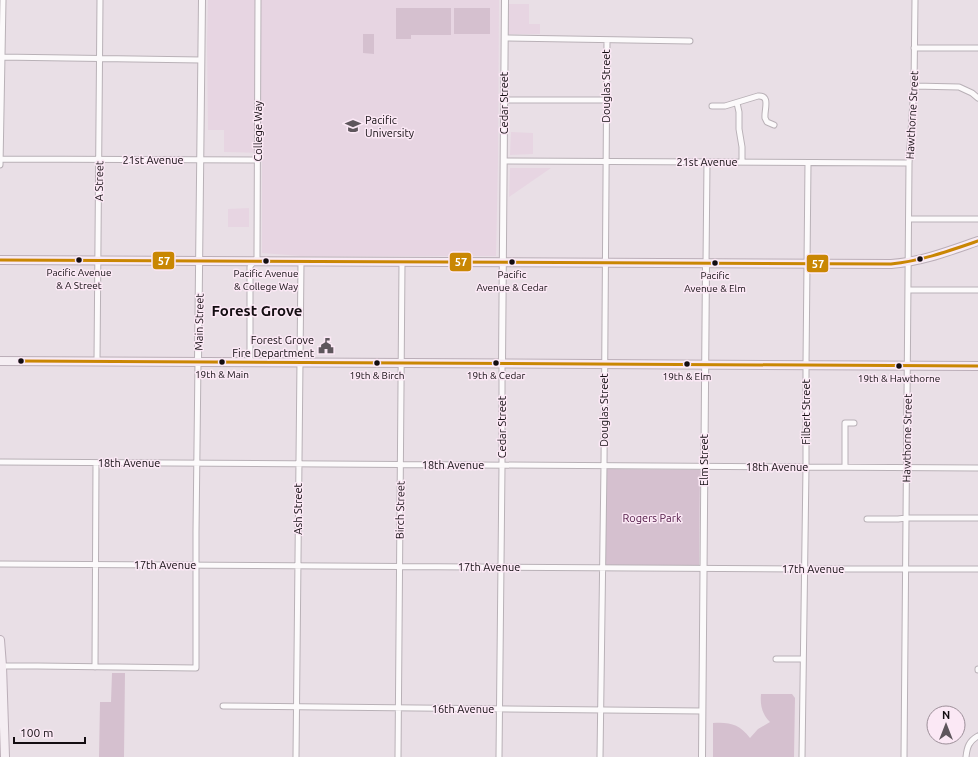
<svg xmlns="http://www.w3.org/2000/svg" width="978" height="757" font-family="Ubuntu,sans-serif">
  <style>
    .built { fill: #e7d5e2 }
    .green { fill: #d5c0cf }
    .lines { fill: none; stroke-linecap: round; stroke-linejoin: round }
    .minor-casing { stroke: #b9b1b7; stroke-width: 7 }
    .tertiary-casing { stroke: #b9b1b7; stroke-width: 8 }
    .primary-casing { stroke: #bbaeb8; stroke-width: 10 }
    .minor { stroke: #fcfafb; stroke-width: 5 }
    .tertiary { stroke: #fcfafb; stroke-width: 6 }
    .primary { stroke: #f5eef3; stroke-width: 8 }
    .bus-1-casing { stroke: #fbe8f5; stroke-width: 6 }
    .bus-1 { stroke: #c98703; stroke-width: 3 }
    .bus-dot { fill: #130d11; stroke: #fbe8f5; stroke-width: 1.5 }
    .labels { text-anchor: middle; stroke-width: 3; stroke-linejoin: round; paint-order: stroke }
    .bus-label { font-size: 10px; fill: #130d11; stroke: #fbe8f5 }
    .street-label { font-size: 11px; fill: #130d11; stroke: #fbe8f5 }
    .poi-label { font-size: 11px; fill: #130d11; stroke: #fbe8f5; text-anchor: start }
    .park-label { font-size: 11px; fill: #4c1441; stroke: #fbe8f5 }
    .district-label { font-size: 15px; font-weight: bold; fill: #130d11; stroke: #fbe8f5 }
    .line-badge { stroke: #fbe8f5; stroke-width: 1.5 }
    .badge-label { font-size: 11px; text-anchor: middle; font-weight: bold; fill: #fff }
  </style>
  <rect width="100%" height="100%" fill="#e9dfe6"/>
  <!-- built -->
  <path class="built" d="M208 0H499L498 161 496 256H301L262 253V153L224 152V130H208L207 43Z
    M508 4H529V24H540V34H507Z
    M511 132 533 133V154L510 155Z
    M510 168H551L509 197Z
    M249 208V227H228V209Z"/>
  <!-- green -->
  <path class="green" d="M396 8H451V35H411V39H396Z
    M454 8H490V34H454Z
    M363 34H374V54L363 53Z
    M606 469 700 470 699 566 605 565Z
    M112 673H125L124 757H99L100 702H111Z
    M761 694H792L795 698 794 757H713V723C730 722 739 724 750 738L758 729 770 722C762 714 760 705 761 694Z"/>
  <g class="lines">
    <defs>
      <path id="minor" d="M505 38 690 41
        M914 48H978
        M0 57 201 60
        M914 86 959 87 972 93 978 98
        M504 100H607
        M737 103 739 112V129L742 147V162
        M712 106H725L758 96C771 95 764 110 765 118L767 122 774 125
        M0 159 258 160
        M504 161 909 163
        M0 165 3 0
        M909 219H978
        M706 264 707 162
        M909 290H978
        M97 361 100 0
        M250 362V267L251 265 257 258 258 0
        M0 462 978 468
        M845 467V423H854
        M867 519H898L906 518H978
        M0 564 800 569H978
        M776 659H803
        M2 666H37L196 668V532L198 361
        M95 667 96 463
        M978 669V670
        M223 706 702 711
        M296 757 301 262
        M398 757 402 263
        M499 757 502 466V363
        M600 757 604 466 607 40
        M802 757 806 467V365L808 163
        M904 757 909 163 914 86 915 0
        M966 757C967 747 969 741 978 736"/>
      <path id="tertiary" d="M198 361 202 0
        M502 363 505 0
        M702 757 706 264"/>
      <path id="primary" d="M0 260 891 264C921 262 949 251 978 241
        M0 361 978 366
        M0 640 2 666 5 757"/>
    </defs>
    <!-- minor casing -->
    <use href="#minor" class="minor-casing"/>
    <!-- tertiary casing -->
    <use href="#tertiary" class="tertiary-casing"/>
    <!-- primary casing -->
    <use href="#primary" class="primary-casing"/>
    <!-- minor -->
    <use href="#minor" class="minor"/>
    <!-- tertiary -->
    <use href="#tertiary" class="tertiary"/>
    <!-- primary -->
    <use href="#primary" class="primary"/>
    <defs>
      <path id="bus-1" d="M0 260 891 264C921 261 949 251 978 241
        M21 361 978 366"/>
    </defs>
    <!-- bus-1 casing -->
    <use href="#bus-1" class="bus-1-casing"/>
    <!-- bus-1 -->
    <use href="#bus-1" class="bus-1"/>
  </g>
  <!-- icons -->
  <defs>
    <symbol id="university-bare" viewBox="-9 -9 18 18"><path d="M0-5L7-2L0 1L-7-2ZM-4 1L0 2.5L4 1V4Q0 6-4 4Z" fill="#5e565c" stroke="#fbe8f5" stroke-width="2.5" paint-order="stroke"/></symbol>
    <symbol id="civic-bare" viewBox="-9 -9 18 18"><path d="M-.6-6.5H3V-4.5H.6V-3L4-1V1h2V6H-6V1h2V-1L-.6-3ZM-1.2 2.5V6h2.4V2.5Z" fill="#5e565c" stroke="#fbe8f5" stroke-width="2.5" paint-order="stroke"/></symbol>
  </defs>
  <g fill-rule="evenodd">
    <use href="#university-bare" x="342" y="115" width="22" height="22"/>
    <use href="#civic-bare" x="315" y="335" width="22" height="22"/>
  </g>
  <!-- markers -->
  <g class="bus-dot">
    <circle cx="920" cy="259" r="3.5"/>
    <circle cx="79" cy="260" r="3.5"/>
    <circle cx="266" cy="261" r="3.5"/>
    <circle cx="512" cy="262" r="3.5"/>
    <circle cx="715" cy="263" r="3.5"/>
    <circle cx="21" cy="361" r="3.5"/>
    <circle cx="222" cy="362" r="3.5"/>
    <circle cx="377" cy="363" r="3.5"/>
    <circle cx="496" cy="363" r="3.5"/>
    <circle cx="687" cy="364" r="3.5"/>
    <circle cx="899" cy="366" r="3.5"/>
  </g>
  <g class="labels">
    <!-- bus labels -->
    <g class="bus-label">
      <text x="79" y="276">Pacific Avenue<tspan x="79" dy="13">&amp; A Street</tspan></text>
      <text x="266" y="277">Pacific Avenue<tspan x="266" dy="13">&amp; College Way</tspan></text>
      <text x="512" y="278">Pacific<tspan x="512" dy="13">Avenue &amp; Cedar</tspan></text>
      <text x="715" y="279">Pacific<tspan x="715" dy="13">Avenue &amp; Elm</tspan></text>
      <text x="222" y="378">19th &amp; Main</text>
      <text x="377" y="379">19th &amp; Birch</text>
      <text x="496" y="379">19th &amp; Cedar</text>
      <text x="687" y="380">19th &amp; Elm</text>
      <text x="899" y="382">19th &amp; Hawthorne</text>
    </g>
    <!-- street labels -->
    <g class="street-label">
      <text transform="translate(606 86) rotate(-90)" y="4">Douglas Street</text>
      <text transform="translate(504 103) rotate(-90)" y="4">Cedar Street</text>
      <text transform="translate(912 115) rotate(-87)" y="4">Hawthorne Street</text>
      <text transform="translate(258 131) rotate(-90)" y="4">College Way</text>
      <text x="153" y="164">21st Avenue</text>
      <text x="707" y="166">21st Avenue</text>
      <text transform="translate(99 181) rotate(-89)" y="4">A Street</text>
      <text transform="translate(199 322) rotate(-89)" y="4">Main Street</text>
      <text transform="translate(604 410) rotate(-90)" y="4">Douglas Street</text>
      <text transform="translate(806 412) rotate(-90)" y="4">Filbert Street</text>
      <text transform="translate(502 427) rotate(-90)" y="4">Cedar Street</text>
      <text transform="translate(907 438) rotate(-89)" y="4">Hawthorne Street</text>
      <text transform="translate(704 460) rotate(-90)" y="4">Elm Street</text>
      <text x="129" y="467">18th Avenue</text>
      <text x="453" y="469">18th Avenue</text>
      <text x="777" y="471">18th Avenue</text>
      <text transform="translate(298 509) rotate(-90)" y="4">Ash Street</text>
      <text transform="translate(400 510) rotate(-89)" y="4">Birch Street</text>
      <text x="165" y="569">17th Avenue</text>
      <text x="489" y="571">17th Avenue</text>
      <text x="813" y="573">17th Avenue</text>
      <text x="463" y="713">16th Avenue</text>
    </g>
    <!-- poi labels -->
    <g class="poi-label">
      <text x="365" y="124">Pacific<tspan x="365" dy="13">University</tspan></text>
      <text x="314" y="344" text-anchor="end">Forest Grove<tspan x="314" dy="13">Fire Department</tspan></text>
    </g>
    <!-- park labels -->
    <g class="park-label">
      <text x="652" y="522">Rogers Park</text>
    </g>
    <!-- district labels -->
    <g class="district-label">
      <text x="257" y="316">Forest Grove</text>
    </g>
  </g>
  <g class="line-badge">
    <rect x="152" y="251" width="23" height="19" rx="4" fill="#c98703"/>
    <rect x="449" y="252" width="23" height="20" rx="4" fill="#c98703"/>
    <rect x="806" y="254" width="23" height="19" rx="4" fill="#c98703"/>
  </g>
  <g class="badge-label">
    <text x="164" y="265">57</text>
    <text x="461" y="266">57</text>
    <text x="818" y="268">57</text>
  </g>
  <!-- north arrow -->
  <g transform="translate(946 725)"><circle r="19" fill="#fbe8f5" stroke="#9e909a"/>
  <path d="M0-3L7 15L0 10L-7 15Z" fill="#5e565c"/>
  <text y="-6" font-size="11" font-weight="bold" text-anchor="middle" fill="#130d11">N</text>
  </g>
  <!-- scale -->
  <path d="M14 737v6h71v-6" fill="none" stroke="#130d11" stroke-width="2"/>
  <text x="20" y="737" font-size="12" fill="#130d11" stroke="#fbe8f5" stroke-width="3" paint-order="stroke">100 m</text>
</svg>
